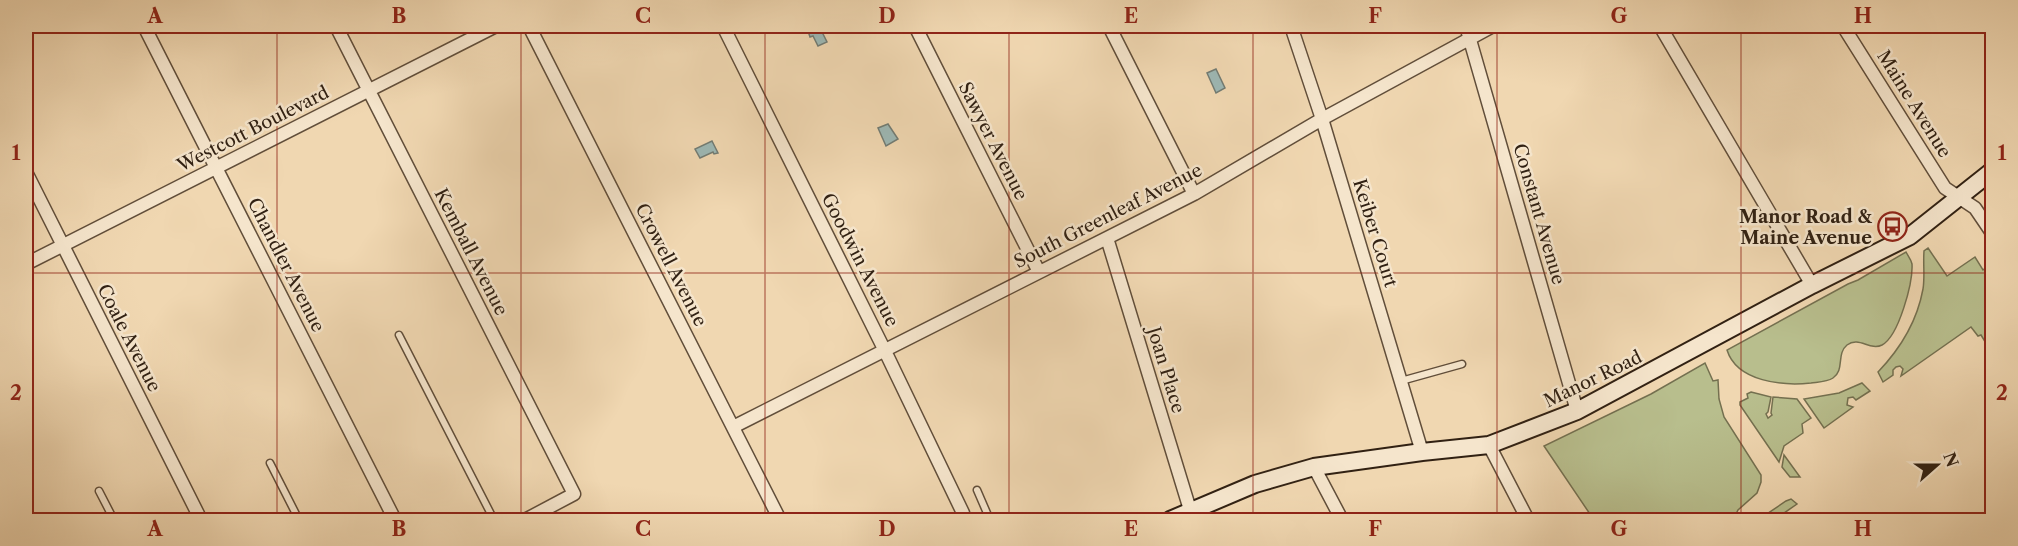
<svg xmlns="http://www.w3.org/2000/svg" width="2018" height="546" font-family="'Libre Caslon Text',serif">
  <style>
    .grass { fill: #b8be8d; stroke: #747050; stroke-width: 1.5 }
    .water { fill: #9db8b5; stroke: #727c74; stroke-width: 1.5 }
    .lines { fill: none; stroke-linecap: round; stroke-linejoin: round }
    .lane-casing { stroke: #614e3a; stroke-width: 9 }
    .street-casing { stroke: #614e3a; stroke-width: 15 }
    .secondary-casing { stroke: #312113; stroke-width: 20 }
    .lane { stroke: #f5e5cc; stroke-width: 6 }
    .street { stroke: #f5e5cc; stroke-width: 12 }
    .secondary { stroke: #f5e5cc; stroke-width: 16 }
    .grid { fill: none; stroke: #8f2418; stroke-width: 1.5; stroke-opacity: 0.55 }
    .labels { text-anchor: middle; stroke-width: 5; stroke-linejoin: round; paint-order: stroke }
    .street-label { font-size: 18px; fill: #312113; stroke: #f5e5cc }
    .poi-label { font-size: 18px; font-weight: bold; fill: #312113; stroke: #f5e5cc; text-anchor: end }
    .neatline { fill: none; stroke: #8f2418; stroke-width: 2 }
    .grid-label { font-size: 20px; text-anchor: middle; font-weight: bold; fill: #8f2418 }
  </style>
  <rect width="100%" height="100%" fill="#f0d7b1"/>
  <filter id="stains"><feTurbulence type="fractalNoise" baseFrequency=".00333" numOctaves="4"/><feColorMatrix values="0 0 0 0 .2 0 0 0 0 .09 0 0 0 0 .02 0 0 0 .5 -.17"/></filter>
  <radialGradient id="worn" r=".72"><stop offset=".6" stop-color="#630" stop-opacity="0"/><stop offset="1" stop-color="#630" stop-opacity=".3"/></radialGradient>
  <!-- grass -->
  <path class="grass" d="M1928 248 1947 276 1975 257 1983 270 1988 266 1992 273V353L1981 335 1978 336 1971 327 1901 376 1903 369 1900 366 1896 367 1893 370V375L1883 382 1878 372C1901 348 1917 322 1923 289 1925 277 1923 264 1924 251Z
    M1906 252C1908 256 1911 259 1912 264 1913 282 1899 336 1882 345 1870 351 1859 336 1847 345 1836 354 1845 370 1833 378 1827 382 1818 382 1811 383 1783 386 1737 382 1727 350L1848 284 1858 280Z
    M1705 363 1713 381 1718 380 1719 399 1724 417 1761 475V482L1757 493 1738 510 1733 520H1594L1544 446 1651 394Z
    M1862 383 1870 391 1856 400 1853 397 1848 398 1847 405 1853 407 1824 428 1804 399 1839 393Z
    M1751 392 1771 397 1768 412 1766 414 1768 418 1772 415 1771 413 1773 397 1797 399 1811 418 1802 424 1803 433 1784 446 1779 462 1740 405V402L1748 398 1747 394Z
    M1784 455 1800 477H1790L1782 467Z
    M1791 499 1797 504 1774 520H1758L1786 501Z"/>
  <!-- water -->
  <path class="water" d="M819 26 827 42 818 46 813 36 810 37 808 31Z
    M1216 69 1225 88 1216 93 1207 73Z
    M888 124 898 139 886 146 878 128Z
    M712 141 718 153 714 154 713 152 700 158 695 149Z"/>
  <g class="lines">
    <defs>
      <path id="lane" d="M399 335 494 520
        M1401 381 1462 364
        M270 463 299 520
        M977 490 990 520
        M99 491 114 520"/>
      <path id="street" d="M144 26 395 520
        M336 26 574 494 525 520
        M529 26 780 520
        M723 26 885 351 963 513
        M915 26 1039 272
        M1109 26 1194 194
        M1291 26 1322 119 1422 452
        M1466 26 1577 411
        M1660 26 1812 285
        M1843 26 1945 188 1975 208 1992 233
        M26 172 201 520
        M1107 238 1191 513
        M26 264 496 26
        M733 427 1194 194 1322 119 1493 26
        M1489 445 1528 520
        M1314 467 1342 520"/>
      <path id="secondary" d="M1170 520 1255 484 1314 467 1422 452 1489 445 1577 411 1812 285 1910 236 1992 171"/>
    </defs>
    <!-- lane casing -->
    <use href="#lane" class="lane-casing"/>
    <!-- street casing -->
    <use href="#street" class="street-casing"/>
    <!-- secondary casing -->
    <use href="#secondary" class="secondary-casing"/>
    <!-- lane -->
    <use href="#lane" class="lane"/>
    <!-- street -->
    <use href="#street" class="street"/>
    <!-- secondary -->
    <use href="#secondary" class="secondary"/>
  </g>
  <!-- grid -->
  <path class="grid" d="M277 26V520M521 26V520M765 26V520M1009 26V520M1253 26V520M1497 26V520M1741 26V520M26 273H1992"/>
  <!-- icons -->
  <defs>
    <symbol id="bus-ring" viewBox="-11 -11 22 22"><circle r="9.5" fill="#f5e5cc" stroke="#8f2418" stroke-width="1.5"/><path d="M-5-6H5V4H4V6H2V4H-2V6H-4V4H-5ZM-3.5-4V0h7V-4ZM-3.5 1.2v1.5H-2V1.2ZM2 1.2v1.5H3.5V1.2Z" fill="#8f2418"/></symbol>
  </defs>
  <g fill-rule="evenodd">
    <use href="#bus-ring" x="1876" y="210" width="33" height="33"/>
  </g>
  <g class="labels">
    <!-- street labels -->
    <g class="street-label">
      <text transform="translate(1914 104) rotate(58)" y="6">Maine Avenue</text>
      <text transform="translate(253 129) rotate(-27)" y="6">Westcott Boulevard</text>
      <text transform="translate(993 141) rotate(63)" y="6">Sawyer Avenue</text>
      <text transform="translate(1539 214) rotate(74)" y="6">Constant Avenue</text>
      <text transform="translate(1108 216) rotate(-27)" y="6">South Greenleaf Avenue</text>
      <text transform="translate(1375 233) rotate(73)" y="6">Keiber Court</text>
      <text transform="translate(471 252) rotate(63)" y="6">Kemball Avenue</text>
      <text transform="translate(860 260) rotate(63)" y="6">Goodwin Avenue</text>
      <text transform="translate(286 265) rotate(63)" y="6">Chandler Avenue</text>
      <text transform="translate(671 265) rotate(63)" y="6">Crowell Avenue</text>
      <text transform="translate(129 338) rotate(63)" y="6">Coale Avenue</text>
      <text transform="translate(1166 370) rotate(73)" y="6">Joan Place</text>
      <text transform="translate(1593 379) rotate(-26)" y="6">Manor Road</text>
    </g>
    <!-- poi labels -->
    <g class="poi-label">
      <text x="1872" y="223">Manor Road &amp;<tspan x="1872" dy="21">Maine Avenue</tspan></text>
    </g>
  </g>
  <!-- margin -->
  <rect width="2018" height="546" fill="none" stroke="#f0d7b1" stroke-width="66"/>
  <!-- north arrow -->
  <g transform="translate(1937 465) rotate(69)" stroke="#f5e5cc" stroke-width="4.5" paint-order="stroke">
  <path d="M0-4.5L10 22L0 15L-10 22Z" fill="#312113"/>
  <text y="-9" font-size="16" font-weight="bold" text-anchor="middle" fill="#312113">N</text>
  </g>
  <rect x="33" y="33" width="1952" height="480" class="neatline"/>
  <g class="grid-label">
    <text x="155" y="23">A</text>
    <text x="399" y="23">B</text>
    <text x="643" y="23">C</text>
    <text x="887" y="23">D</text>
    <text x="1131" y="23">E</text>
    <text x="1375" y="23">F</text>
    <text x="1619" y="23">G</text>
    <text x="1863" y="23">H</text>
    <text x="16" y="160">1</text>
    <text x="2002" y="160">1</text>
    <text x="16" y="400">2</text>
    <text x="2002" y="400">2</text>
    <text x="155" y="536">A</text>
    <text x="399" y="536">B</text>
    <text x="643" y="536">C</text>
    <text x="887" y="536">D</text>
    <text x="1131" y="536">E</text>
    <text x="1375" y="536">F</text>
    <text x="1619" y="536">G</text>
    <text x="1863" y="536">H</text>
  </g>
  <rect width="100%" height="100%" filter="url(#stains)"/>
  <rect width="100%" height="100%" fill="url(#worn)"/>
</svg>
